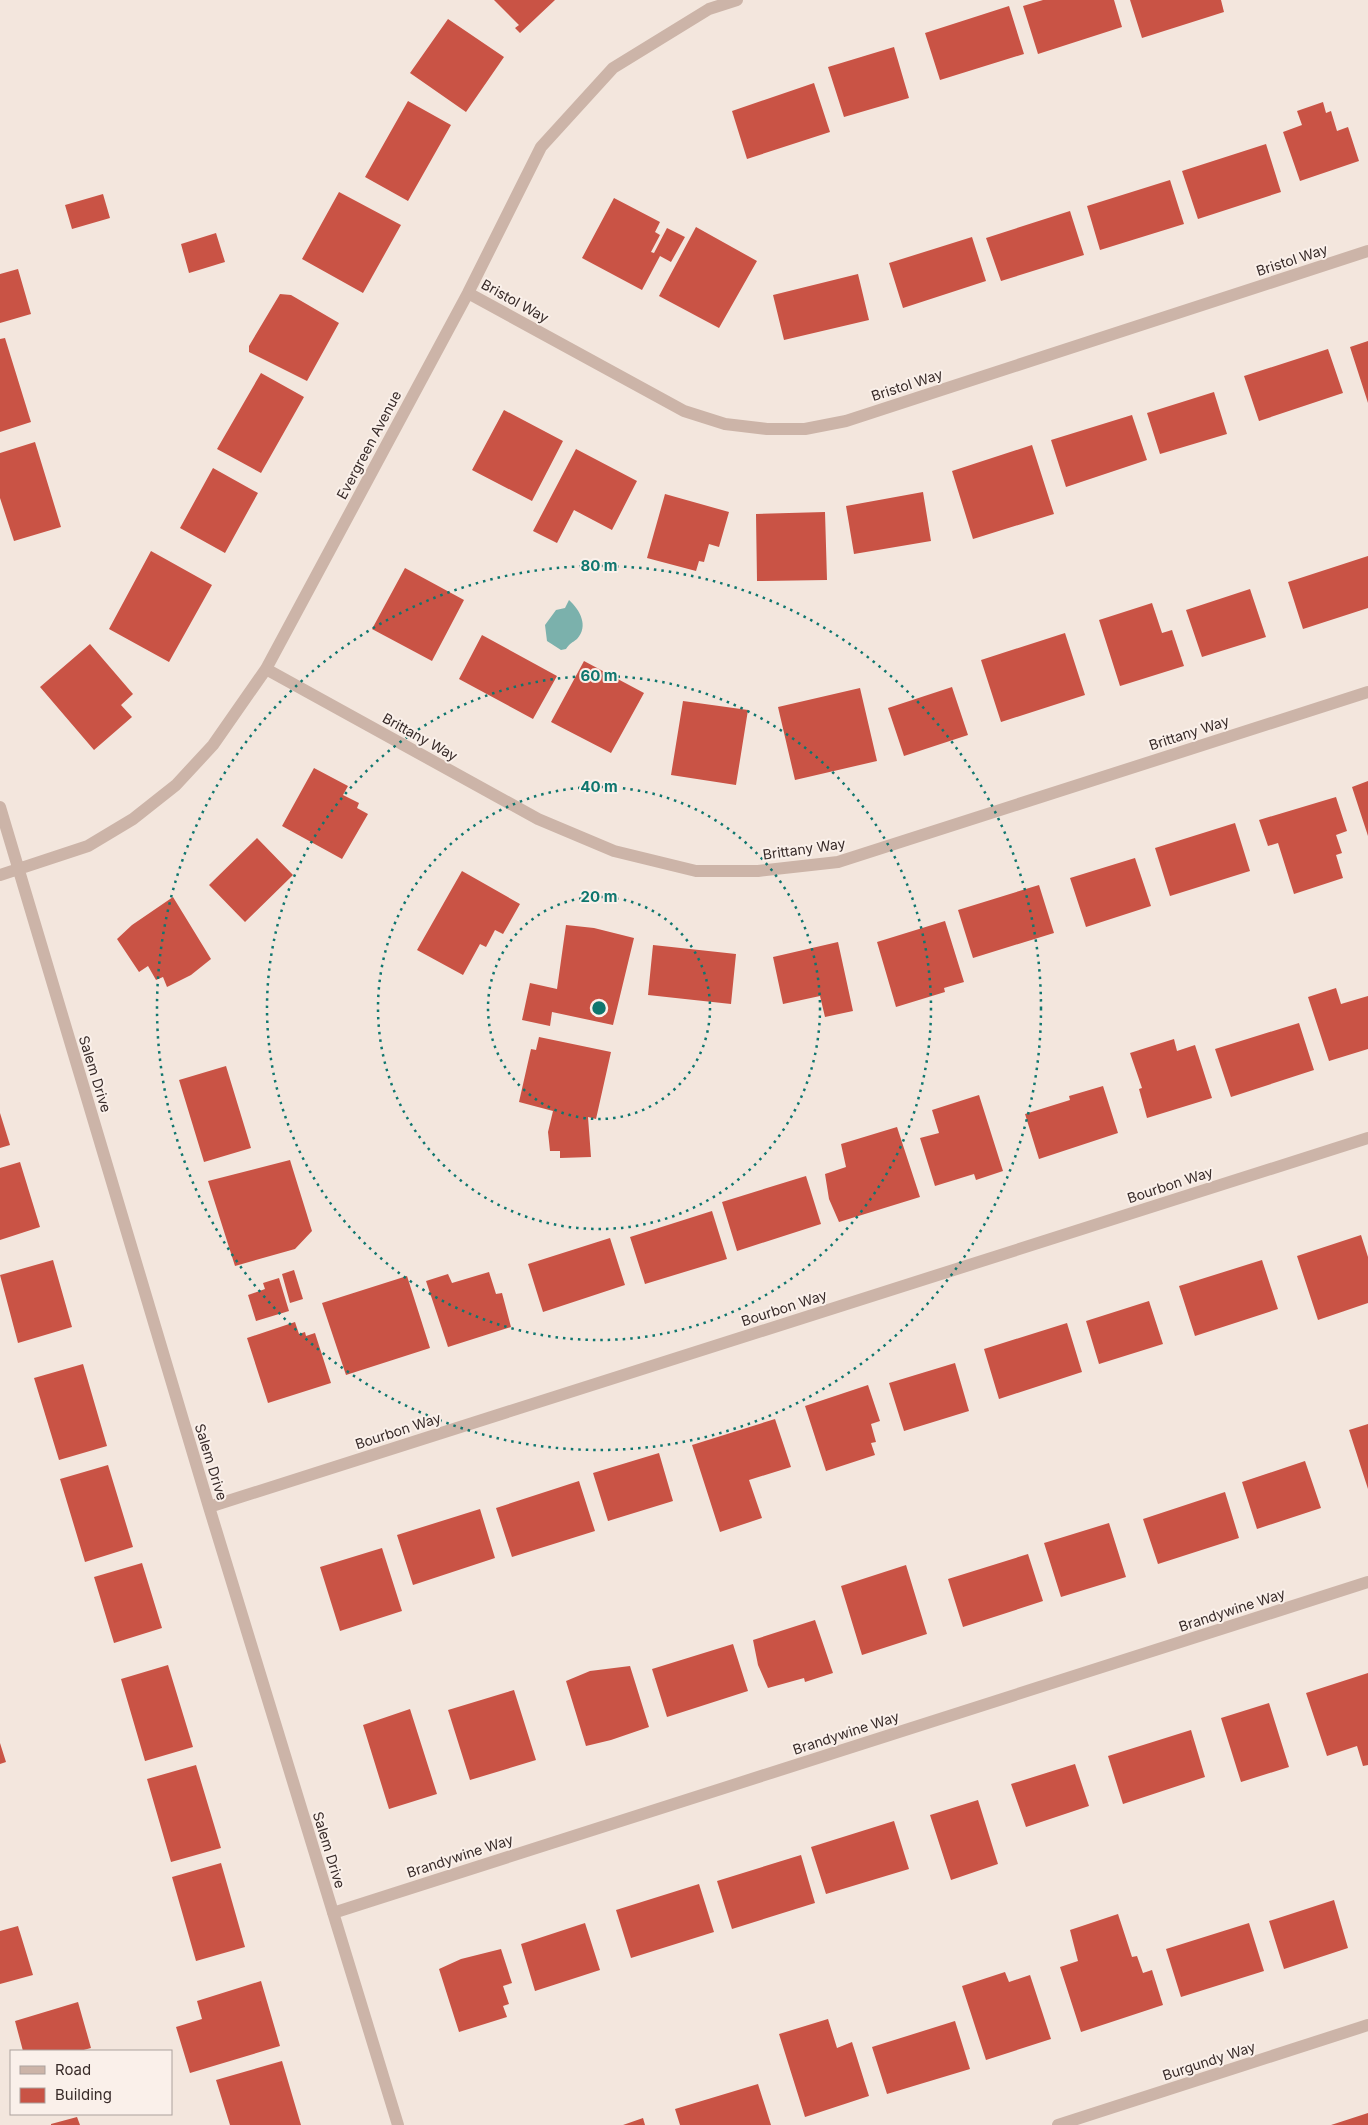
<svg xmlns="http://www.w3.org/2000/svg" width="1368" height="2125" font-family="Inter,sans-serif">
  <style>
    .water { fill: #7bb1ac }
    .building { fill: #c95345 }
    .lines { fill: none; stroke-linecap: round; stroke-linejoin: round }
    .minor { stroke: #ccb4a8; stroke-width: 12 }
    .ring { fill: none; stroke: #0f766e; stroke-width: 2.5; stroke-dasharray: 2.5 5 }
    .labels { text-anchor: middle; stroke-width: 4; stroke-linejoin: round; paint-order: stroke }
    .street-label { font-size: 14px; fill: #382b29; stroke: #faf0ea }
    .centre { fill: #0f766e; stroke: #faf0ea; stroke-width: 2.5 }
    .ring-label { font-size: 15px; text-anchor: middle; font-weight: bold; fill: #0f766e; stroke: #faf0ea; stroke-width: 4; stroke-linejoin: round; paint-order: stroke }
  </style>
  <rect width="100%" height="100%" fill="#f3e6dd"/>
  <!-- water -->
  <path class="water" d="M569 600C580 610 589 626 577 639 572 643 570 643 566 649L561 650 547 641 545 625 556 610 565 608Z"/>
  <!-- building -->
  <path class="building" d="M494 0H555L520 33 515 28 519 25Z
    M1043 0H1114L1122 27 1038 54 1023 6Z
    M1130 0H1221L1224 12 1142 38Z
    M1009 6 1024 54 940 80 925 33Z
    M448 19 504 57 466 112 410 73Z
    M894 47 909 98 844 117 828 67Z
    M814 83 830 132 747 159 732 111Z
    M408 101 451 125 408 201 365 177Z
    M1323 102 1326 113 1331 111 1337 131 1348 127 1359 161 1300 181 1283 132 1302 125 1297 111Z
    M1266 144 1281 192 1198 219 1182 171Z
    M1170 180 1184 224 1100 250 1087 206Z
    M339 192 401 225 363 293 302 259Z
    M103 194 110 218 72 229 65 205Z
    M614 198 660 222 655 232 660 235 651 252 654 253 667 228 685 237 671 262 660 256 642 290 582 258Z
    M1070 211 1084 255 1001 281 986 238Z
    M696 227 757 261 719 328 659 296Z
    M216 233 225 262 189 273 181 244Z
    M972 237 986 281 903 308 889 263Z
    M18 269 31 314 0 323V274Z
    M858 274 869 320 784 340 773 295Z
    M280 294 291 295 339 323 307 381 249 352V346Z
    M5 338 31 422 0 432V339Z
    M1368 341V403L1350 347Z
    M1328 349 1343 393 1259 421 1244 376Z
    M261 373 304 397 261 473 217 449Z
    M1214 392 1227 434 1160 454 1147 413Z
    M504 410 563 441 532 501 472 470Z
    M1132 415 1147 460 1066 487 1051 440Z
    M35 442 61 527 14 541 0 498V453Z
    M1032 445 1054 514 973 539 952 471Z
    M576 449 637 481 612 530 574 510 557 543 533 531Z
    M213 468 258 493 225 553 180 528Z
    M923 492 931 541 854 554 846 506Z
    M665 494 729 512 719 547 709 544 704 562 699 561 696 571 647 558Z
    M825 512 827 580 757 581 756 514Z
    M151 551 212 585 169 662 109 629Z
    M1368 556V608L1303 629 1288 582Z
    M405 568 464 600 432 661 372 629Z
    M1250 589 1266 637 1202 657 1186 610Z
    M1152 603 1162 633 1172 630 1184 666 1120 686 1099 620Z
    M1065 633 1085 695 1001 722 981 660Z
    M482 635 557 676 533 719 459 679Z
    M90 644 133 694 121 705 132 717 94 750 40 687Z
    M584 661 644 693 611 753 551 722Z
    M952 687 968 735 904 756 888 708Z
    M860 688 877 761 795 780 778 707Z
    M683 701 748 710 736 785 671 775Z
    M314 768 348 786 343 795 359 803 357 808 368 814 342 859 282 826Z
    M1368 781V836L1352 787Z
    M1336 797 1347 831 1336 835 1342 853 1336 855 1343 878 1294 894 1278 843 1268 846 1259 820Z
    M1235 823 1250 871 1170 896 1155 848Z
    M257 838 293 875 245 922 209 885Z
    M1135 858 1151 906 1086 927 1070 878Z
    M462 871 520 904 503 934 495 930 486 947 480 944 463 975 417 950Z
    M1039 885 1054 933 973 958 958 910Z
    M173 897 211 959 191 975 167 987 163 977 156 980 148 966 139 972 117 939 132 925Z
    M945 921 964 982 944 988 945 992 896 1007 877 942Z
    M566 925 594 928 634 938 613 1025 552 1012 550 1026 522 1020 530 983 557 989Z
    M838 942 853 1011 825 1017 820 996 783 1004 773 957Z
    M653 945 736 954 731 1004 648 995Z
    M1336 988 1341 1004 1368 996V1049L1329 1061 1308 997Z
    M1299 1023 1314 1070 1231 1097 1215 1049Z
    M539 1037 611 1052 596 1119 588 1117 591 1157 560 1158V1151H550L548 1132 553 1111 519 1102 531 1049 536 1050Z
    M1174 1039 1177 1051 1195 1045 1212 1098 1147 1118 1139 1089 1142 1088 1130 1053Z
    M226 1066 251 1148 204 1162 179 1080Z
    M1103 1086 1118 1133 1039 1159 1025 1114 1070 1100 1069 1096Z
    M979 1095 1003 1171 976 1180 974 1174 935 1186 920 1138 939 1133 932 1110Z
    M0 1113 10 1145 0 1148Z
    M897 1127 920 1197 839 1222 829 1199 825 1174 846 1167 841 1144Z
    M290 1160 312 1231 295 1249 235 1266 208 1181Z
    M20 1162 40 1227 0 1240V1168Z
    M806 1176 821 1224 737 1251 722 1202Z
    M712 1211 727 1259 645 1284 630 1237Z
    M1361 1235 1368 1257V1303L1318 1320 1297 1256Z
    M610 1238 625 1285 543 1312 528 1264Z
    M53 1260 72 1327 18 1343 0 1275Z
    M1262 1260 1278 1309 1195 1336 1179 1286Z
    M294 1270 303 1299 290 1303 282 1274Z
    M489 1272 496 1294 502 1293 511 1327 448 1347 426 1281 448 1274 452 1283Z
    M407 1276 430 1348 346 1375 322 1303Z
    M279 1278 289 1311 256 1321 248 1295 265 1289 263 1283Z
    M1149 1301 1163 1344 1099 1364 1086 1321Z
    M295 1322 299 1334 305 1332 306 1336 315 1333 331 1383 268 1403 247 1338Z
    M1067 1323 1082 1372 999 1399 984 1349Z
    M955 1363 969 1411 904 1431 889 1383Z
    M83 1364 107 1446 59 1460 34 1378Z
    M868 1385 880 1421 871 1424 876 1442 871 1443 875 1455 826 1471 805 1406Z
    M775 1419 791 1467 749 1480 762 1518 720 1532 692 1445Z
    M1368 1424V1489L1349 1430Z
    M659 1453 673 1501 608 1521 593 1473Z
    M1305 1461 1321 1508 1257 1529 1242 1482Z
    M108 1465 133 1547 85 1562 60 1479Z
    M579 1481 595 1531 512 1557 496 1508Z
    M1225 1492 1239 1538 1158 1564 1143 1519Z
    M480 1509 495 1558 413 1585 397 1535Z
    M1109 1523 1126 1577 1061 1597 1044 1543Z
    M382 1548 402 1611 340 1631 320 1567Z
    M1028 1554 1043 1601 963 1627 948 1579Z
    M142 1563 162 1628 114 1643 94 1577Z
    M906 1565 927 1634 862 1655 841 1586Z
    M815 1620 833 1673 805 1682 804 1678 768 1688 758 1665 753 1640Z
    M733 1644 748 1691 667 1717 652 1669Z
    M168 1665 193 1747 145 1761 121 1679Z
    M630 1666 649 1727 611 1740 586 1746 566 1681 590 1671Z
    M1368 1673V1765L1363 1766 1357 1746 1327 1756 1306 1693Z
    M514 1690 536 1760 470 1780 448 1710Z
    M1269 1703 1289 1767 1241 1782 1221 1718Z
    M410 1709 437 1794 389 1809 363 1725Z
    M1191 1730 1205 1777 1123 1804 1108 1756Z
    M0 1743 6 1762 0 1764Z
    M1075 1764 1089 1806 1026 1827 1011 1784Z
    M196 1765 221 1848 171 1862 147 1779Z
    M978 1800 998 1864 951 1880 930 1815Z
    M894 1821 909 1869 826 1894 811 1847Z
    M801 1855 815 1903 732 1929 717 1881Z
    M221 1863 245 1947 196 1961 172 1877Z
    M699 1884 714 1932 631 1958 616 1910Z
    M1334 1900 1348 1948 1284 1969 1269 1921Z
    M1118 1914 1132 1957 1137 1956 1143 1973 1152 1970 1163 2005 1081 2032 1060 1967 1078 1961 1070 1930Z
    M585 1923 600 1970 535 1991 521 1944Z
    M1249 1923 1264 1971 1181 1997 1166 1949Z
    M18 1926 33 1975 0 1984V1931Z
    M501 1949 512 1983 503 1986 509 2004 503 2006 507 2017 459 2032 439 1969 461 1959Z
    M1005 1972 1009 1982 1030 1975 1051 2039 986 2060 962 1986Z
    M261 1981 280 2046 190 2073 176 2027 202 2019 197 2001Z
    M78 2002 91 2048 80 2051H23L15 2021Z
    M828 2019 837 2048 852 2042 869 2096 805 2117 779 2034Z
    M955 2021 970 2069 887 2094 872 2047Z
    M282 2061 301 2125H230L216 2080Z
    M758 2084 771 2125H680L675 2109Z
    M1368 2113V2125H1331Z
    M77 2117 80 2125H51V2124Z
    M643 2118 645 2125H623Z"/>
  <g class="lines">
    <!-- minor -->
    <path class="minor" d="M468 293 684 411 725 424 767 429H805L846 421 1368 251
      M266 669 538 819 614 851 696 871H758L838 862 1368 692
      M0 807 209 1507 398 2125
      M0 875 88 846 133 819 176 785 213 745 266 669 468 293 541 147 613 68 709 9 737 0
      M209 1507 1368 1138
      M333 1913 1368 1582
      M1058 2125 1368 2025"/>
  </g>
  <!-- distance rings -->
  <g class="ring">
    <circle cx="599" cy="1008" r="111"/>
    <circle cx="599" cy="1008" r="221"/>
    <circle cx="599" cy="1008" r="332"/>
    <circle cx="599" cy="1008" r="442"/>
  </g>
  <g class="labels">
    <!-- street labels -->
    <g class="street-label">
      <text transform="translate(1292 260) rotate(-18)" y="5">Bristol Way</text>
      <text transform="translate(515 301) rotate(29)" y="5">Bristol Way</text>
      <text transform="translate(907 385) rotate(-18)" y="5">Bristol Way</text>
      <text transform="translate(369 445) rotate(-62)" y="5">Evergreen Avenue</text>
      <text transform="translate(1189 733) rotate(-18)" y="5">Brittany Way</text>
      <text transform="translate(420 737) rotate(29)" y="5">Brittany Way</text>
      <text transform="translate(804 849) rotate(-8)" y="5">Brittany Way</text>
      <text transform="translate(95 1074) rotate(73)" y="5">Salem Drive</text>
      <text transform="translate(1170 1185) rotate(-18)" y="5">Bourbon Way</text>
      <text transform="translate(784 1308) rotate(-18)" y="5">Bourbon Way</text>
      <text transform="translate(398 1431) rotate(-18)" y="5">Bourbon Way</text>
      <text transform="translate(211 1462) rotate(73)" y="5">Salem Drive</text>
      <text transform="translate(1232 1610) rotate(-18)" y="5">Brandywine Way</text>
      <text transform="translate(846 1733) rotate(-18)" y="5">Brandywine Way</text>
      <text transform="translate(329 1850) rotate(73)" y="5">Salem Drive</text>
      <text transform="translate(460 1856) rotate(-18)" y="5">Brandywine Way</text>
      <text transform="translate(1209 2061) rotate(-18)" y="5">Burgundy Way</text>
    </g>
  </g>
  <circle cx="599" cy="1008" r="8" class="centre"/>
  <g class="ring-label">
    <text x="599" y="571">80 m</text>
    <text x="599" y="681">60 m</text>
    <text x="599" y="792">40 m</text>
    <text x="599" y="902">20 m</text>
  </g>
  <!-- legend -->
  <rect x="10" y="2050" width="162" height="65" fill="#faf0ea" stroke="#aca19d"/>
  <rect x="20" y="2066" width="25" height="8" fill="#ccb4a8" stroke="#aca19d"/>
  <text x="55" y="2075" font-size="15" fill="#382b29">Road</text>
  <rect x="20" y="2088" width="25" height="15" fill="#c95345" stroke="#aca19d"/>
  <text x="55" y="2100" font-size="15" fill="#382b29">Building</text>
</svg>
